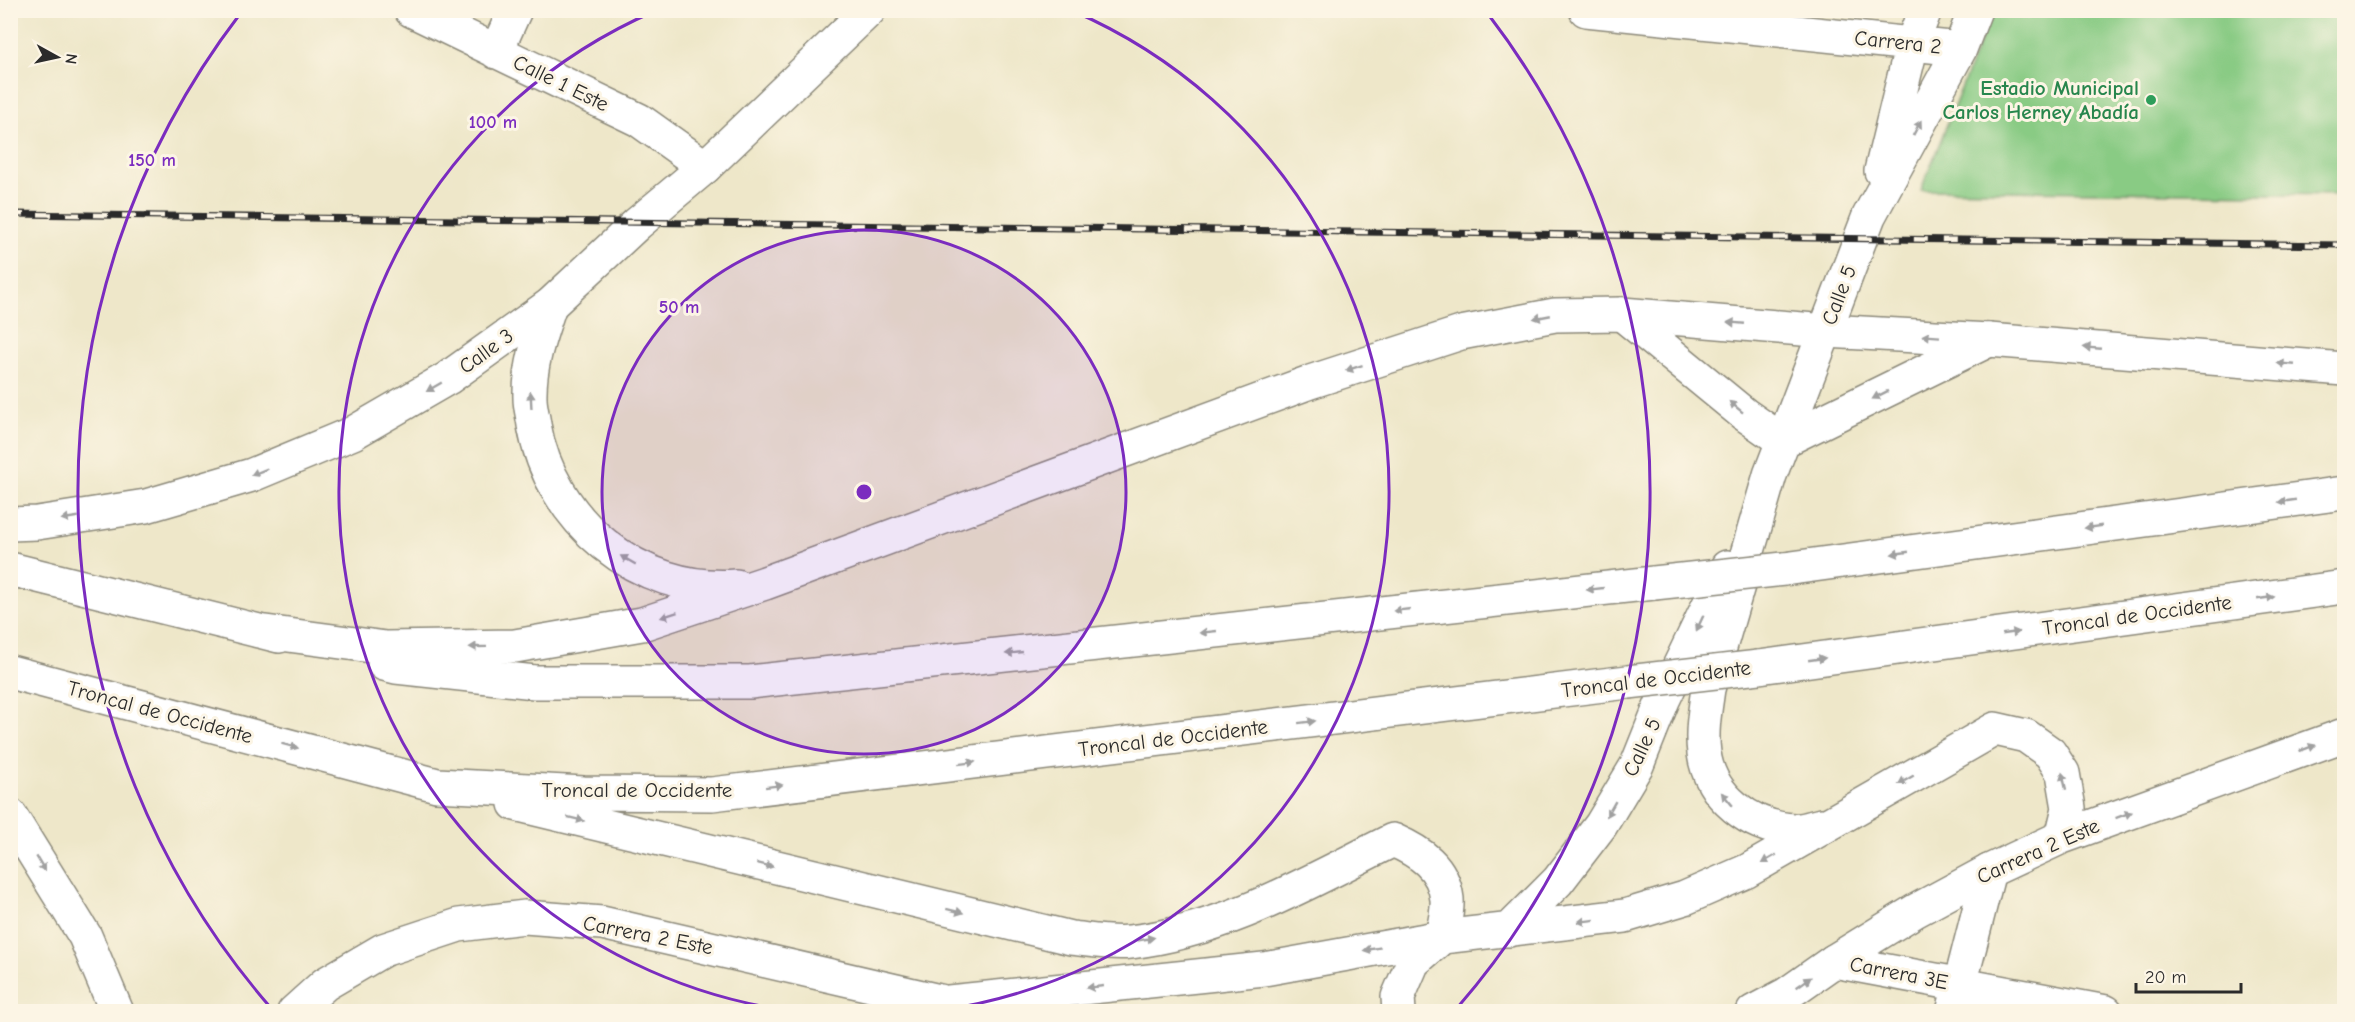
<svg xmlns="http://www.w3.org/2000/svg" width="2355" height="1022" font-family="'Comic Neue',sans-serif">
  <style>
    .green { fill: #89cb84; stroke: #5a7b58; stroke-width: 1.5 }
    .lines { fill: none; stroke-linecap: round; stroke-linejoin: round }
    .street-casing { stroke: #8c897a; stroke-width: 36 }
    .secondary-casing { stroke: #8c897a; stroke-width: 36 }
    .highway-casing { stroke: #8c897a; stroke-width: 36 }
    .street { stroke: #fff; stroke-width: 33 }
    .secondary { stroke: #fff; stroke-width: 33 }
    .highway { stroke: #fff; stroke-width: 33 }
    .rail-casing { stroke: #2b2b2b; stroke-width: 7 }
    .rail { stroke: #fcf5e5; stroke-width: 4.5; stroke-dasharray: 14; stroke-linecap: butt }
    .highway-bridge-casing { stroke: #8c897a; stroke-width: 36; stroke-linecap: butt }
    .highway-bridge { stroke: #fff; stroke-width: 33 }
    .oneway { fill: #a0a0a0 }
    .ring { fill: none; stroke: #7b2cbf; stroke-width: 3 }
    .leisure-dot { fill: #2e9e5b; stroke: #fcf5e5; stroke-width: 2 }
    .labels { text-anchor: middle; stroke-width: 6; stroke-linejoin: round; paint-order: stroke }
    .street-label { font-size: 21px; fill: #2b2b2b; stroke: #fcf5e5 }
    .leisure-label { font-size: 21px; font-weight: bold; fill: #27864d; stroke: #fcf5e5; text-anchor: end }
    .centre { fill: #7b2cbf; stroke: #fcf5e5; stroke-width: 3 }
    .ring-label { font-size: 18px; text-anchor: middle; font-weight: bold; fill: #7b2cbf; stroke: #fcf5e5; stroke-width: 6; stroke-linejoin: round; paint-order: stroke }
  </style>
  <rect width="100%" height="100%" fill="#fcf5e5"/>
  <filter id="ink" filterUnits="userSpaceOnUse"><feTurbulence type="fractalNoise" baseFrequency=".0167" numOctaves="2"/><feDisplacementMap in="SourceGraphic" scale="12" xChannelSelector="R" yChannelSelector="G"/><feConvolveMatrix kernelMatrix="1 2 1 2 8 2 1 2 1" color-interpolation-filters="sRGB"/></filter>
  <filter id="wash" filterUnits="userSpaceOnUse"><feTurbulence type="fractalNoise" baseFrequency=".008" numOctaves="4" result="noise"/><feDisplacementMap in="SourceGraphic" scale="24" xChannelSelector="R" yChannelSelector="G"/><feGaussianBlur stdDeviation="1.35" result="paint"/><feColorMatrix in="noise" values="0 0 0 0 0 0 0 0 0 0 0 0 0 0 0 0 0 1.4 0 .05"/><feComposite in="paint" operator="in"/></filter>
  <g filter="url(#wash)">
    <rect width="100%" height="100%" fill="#eee7c9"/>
    <!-- green -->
    <path class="green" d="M1992 11H2344V195L1921 190Z"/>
  </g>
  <g filter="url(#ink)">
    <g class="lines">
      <defs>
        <path id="street" d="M411 10 639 120 705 167
          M496 52 515 10
          M1834 961 2106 1012
          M1953 1012 1989 871"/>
        <path id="secondary" d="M1586 10 1960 49
          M1881 171 1912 44 1925 10
          M1622 314 1744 414 1783 441 1989 340
          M10 524 37 523 146 506 252 475 353 433 448 378 550 305 637 224 705 167 869 10
          M10 815 85 936 117 1012
          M1821 825C1812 827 1802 831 1794 830 1751 828 1710 797 1704 753 1701 732 1705 710 1708 689L1770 475 1869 216 1960 49 1975 10
          M1509 930 1558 881 1601 825 1637 765 1663 700 1727 567
          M949 1002 1264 969 1442 937 1625 916 1685 898 1747 871 1995 729 2026 736 2050 753 2063 773 2069 808 2062 837
          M294 1012 325 984 383 950 459 925 525 917 602 923 970 1008
          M1399 1012 1398 997 1413 962 1442 937
          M1753 1012 1787 994 1834 961 1915 911 1989 871 2062 837 2344 735"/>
        <path id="highway" d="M550 305C540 335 529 365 530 398 530 407 533 416 534 425 551 521 638 594 736 586
          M10 569 279 636
          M1784 569 2344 493
          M258 631 386 648 515 646 642 624 765 583 1310 382 1461 333 1555 315 1622 314 1826 331 1989 340 2344 369
          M384 664 396 667 535 682H750L1654 583
          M1759 667 2344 587
          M10 672 437 785 584 793 712 794 1628 682
          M515 804 1071 938C1090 940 1111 944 1130 942 1226 931 1308 882 1393 840 1420 852 1443 866 1447 899 1448 911 1444 925 1442 937"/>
      </defs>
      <!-- street casing -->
      <use href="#street" class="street-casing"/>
      <!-- secondary casing -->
      <use href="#secondary" class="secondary-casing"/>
      <!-- highway casing -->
      <use href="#highway" class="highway-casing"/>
      <!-- street -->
      <use href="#street" class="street"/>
      <!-- secondary -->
      <use href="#secondary" class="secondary"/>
      <!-- highway -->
      <use href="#highway" class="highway"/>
      <defs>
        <path id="rail" d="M10 214 2344 245"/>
      </defs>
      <!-- rail casing -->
      <use href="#rail" class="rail-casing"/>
      <!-- rail -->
      <use href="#rail" class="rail"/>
      <defs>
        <path id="highway-bridge" d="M1654 583 1784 569
          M1628 682 1759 667"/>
      </defs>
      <!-- highway-bridge casing -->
      <use href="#highway-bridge" class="highway-bridge-casing"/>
      <!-- highway-bridge -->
      <use href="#highway-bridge" class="highway-bridge"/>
    </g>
    <!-- one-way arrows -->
    <defs><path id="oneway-solid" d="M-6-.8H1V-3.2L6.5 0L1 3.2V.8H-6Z" transform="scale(1.5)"/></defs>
    <g class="oneway">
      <use href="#oneway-solid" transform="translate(1917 128) rotate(-62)"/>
      <use href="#oneway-solid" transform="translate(1542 317) rotate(169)"/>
      <use href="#oneway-solid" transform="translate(1736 323) rotate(-175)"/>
      <use href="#oneway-solid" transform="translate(1931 336) rotate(-176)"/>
      <use href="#oneway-solid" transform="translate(2092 348) rotate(-175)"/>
      <use href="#oneway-solid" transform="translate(2286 364) rotate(-175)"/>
      <use href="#oneway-solid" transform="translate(1354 368) rotate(162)"/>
      <use href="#oneway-solid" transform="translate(434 387) rotate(150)"/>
      <use href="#oneway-solid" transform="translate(1880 395) rotate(153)"/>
      <use href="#oneway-solid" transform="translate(531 400) rotate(-93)"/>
      <use href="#oneway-solid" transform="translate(1736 407) rotate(-141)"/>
      <use href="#oneway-solid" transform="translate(259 472) rotate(158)"/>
      <use href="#oneway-solid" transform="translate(2287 501) rotate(172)"/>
      <use href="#oneway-solid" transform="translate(70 518) rotate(171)"/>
      <use href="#oneway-solid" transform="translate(2093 527) rotate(172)"/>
      <use href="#oneway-solid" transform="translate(1900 553) rotate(172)"/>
      <use href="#oneway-solid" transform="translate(628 560) rotate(-150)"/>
      <use href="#oneway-solid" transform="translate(1595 589) rotate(174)"/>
      <use href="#oneway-solid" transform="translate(2266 598) rotate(-8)"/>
      <use href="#oneway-solid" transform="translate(1402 610) rotate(174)"/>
      <use href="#oneway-solid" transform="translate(669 615) rotate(162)"/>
      <use href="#oneway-solid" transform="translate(1700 623) rotate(115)"/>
      <use href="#oneway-solid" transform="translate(1208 632) rotate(174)"/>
      <use href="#oneway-solid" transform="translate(2011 633) rotate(-8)"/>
      <use href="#oneway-solid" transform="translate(478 647) rotate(179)"/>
      <use href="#oneway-solid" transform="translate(1014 653) rotate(174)"/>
      <use href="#oneway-solid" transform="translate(1817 659) rotate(-8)"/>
      <use href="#oneway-solid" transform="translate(1307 722) rotate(-7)"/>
      <use href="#oneway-solid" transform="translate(290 746) rotate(15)"/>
      <use href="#oneway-solid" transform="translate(2308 748) rotate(-20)"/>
      <use href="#oneway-solid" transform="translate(967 763) rotate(-7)"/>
      <use href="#oneway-solid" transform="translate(1906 780) rotate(150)"/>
      <use href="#oneway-solid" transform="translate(2064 781) rotate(-103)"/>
      <use href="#oneway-solid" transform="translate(774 786) rotate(-7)"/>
      <use href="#oneway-solid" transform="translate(1727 799) rotate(-130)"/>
      <use href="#oneway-solid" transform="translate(1611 809) rotate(120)"/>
      <use href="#oneway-solid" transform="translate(2124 815) rotate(-20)"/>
      <use href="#oneway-solid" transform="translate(576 819) rotate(14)"/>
      <use href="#oneway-solid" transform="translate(1769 859) rotate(150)"/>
      <use href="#oneway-solid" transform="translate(41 864) rotate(59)"/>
      <use href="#oneway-solid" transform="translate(765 865) rotate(14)"/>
      <use href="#oneway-solid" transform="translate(955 911) rotate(14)"/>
      <use href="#oneway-solid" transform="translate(1586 921) rotate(173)"/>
      <use href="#oneway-solid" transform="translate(1146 939) rotate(-10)"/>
      <use href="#oneway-solid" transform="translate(1372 949) rotate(170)"/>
      <use href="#oneway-solid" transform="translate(1804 982) rotate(-35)"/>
      <use href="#oneway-solid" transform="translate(1095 987) rotate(174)"/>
    </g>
  </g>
  <!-- distance rings -->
  <circle cx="864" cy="492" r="262" fill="#7b2cbf" fill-opacity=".12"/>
  <g class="ring">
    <circle cx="864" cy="492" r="262"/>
    <path d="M791 1011A524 524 0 0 1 655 11M1073 11A524 524 0 0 1 937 1011"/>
    <path d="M271 1008A786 786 0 0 1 240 14M1488 14A786 786 0 0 1 1457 1008"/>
  </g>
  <!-- markers -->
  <circle class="leisure-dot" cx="2151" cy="100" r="6"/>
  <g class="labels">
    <!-- street labels -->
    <g class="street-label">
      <text transform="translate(1898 42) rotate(6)" y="7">Carrera 2</text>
      <text transform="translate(561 83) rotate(26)" y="7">Calle 1 Este</text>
      <text transform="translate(1839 295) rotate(-69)" y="7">Calle 5</text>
      <text transform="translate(486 351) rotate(-36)" y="7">Calle 3</text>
      <text transform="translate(2137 615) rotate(-8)" y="7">Troncal de Occidente</text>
      <text transform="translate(1656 679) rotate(-7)" y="7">Troncal de Occidente</text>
      <text transform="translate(160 712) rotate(15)" y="7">Troncal de Occidente</text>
      <text transform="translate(1173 738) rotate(-7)" y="7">Troncal de Occidente</text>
      <text transform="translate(1642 747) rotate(-65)" y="7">Calle 5</text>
      <text x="637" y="797">Troncal de Occidente</text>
      <text transform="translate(2038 851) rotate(-24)" y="7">Carrera 2 Este</text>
      <text transform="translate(648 935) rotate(11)" y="7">Carrera 2 Este</text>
      <text transform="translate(1899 973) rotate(11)" y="7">Carrera 3E</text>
    </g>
    <!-- leisure labels -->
    <g class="leisure-label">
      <text x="2139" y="95">Estadio Municipal<tspan x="2139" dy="24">Carlos Herney Abadía</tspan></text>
    </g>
  </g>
  <circle cx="864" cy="492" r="9" class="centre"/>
  <g class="ring-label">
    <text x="493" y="128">100 m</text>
    <text x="152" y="166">150 m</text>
    <text x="679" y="313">50 m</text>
  </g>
  <!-- margin -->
  <rect width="2355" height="1022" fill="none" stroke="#fcf5e5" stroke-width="36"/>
  <!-- north arrow -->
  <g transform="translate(57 57) rotate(98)" stroke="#fcf5e5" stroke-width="4.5" paint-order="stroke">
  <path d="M0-4.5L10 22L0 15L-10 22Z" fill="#2b2b2b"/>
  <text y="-9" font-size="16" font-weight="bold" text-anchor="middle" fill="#2b2b2b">N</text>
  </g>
  <!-- scale -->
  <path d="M2136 983v9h105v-9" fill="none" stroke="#2b2b2b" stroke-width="3"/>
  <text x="2145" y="983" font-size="18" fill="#2b2b2b" stroke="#fcf5e5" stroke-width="4.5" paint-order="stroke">20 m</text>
</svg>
